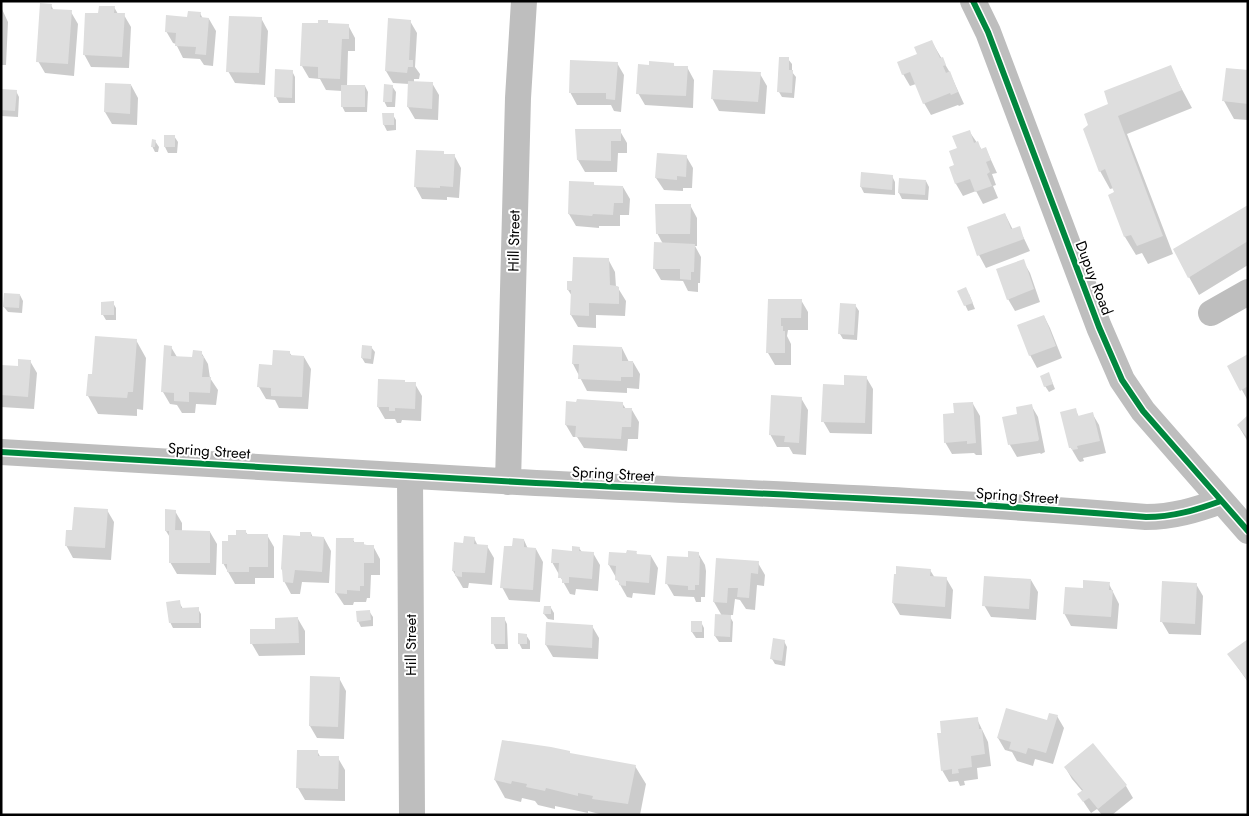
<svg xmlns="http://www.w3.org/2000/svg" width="1249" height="816" font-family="Jost,sans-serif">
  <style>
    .shadow { fill: #0003 }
    .building { fill: #dedede }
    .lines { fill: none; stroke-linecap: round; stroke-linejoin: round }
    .minor { stroke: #bebebe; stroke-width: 26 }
    .cycleway-casing { stroke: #fff; stroke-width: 9 }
    .cycleway { stroke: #00873e; stroke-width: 6 }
    .labels { text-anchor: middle; stroke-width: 4; stroke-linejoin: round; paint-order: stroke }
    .street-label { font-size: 15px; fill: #000; stroke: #fff }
  </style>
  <rect width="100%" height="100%" fill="#fff"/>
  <!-- shadow -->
  <path class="shadow" d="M51 5 54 11 71 12 78 24 74 76 45 73 38 61Z
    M1 7 8 22 6 65H1Z
    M114 7 118 14 124 15 131 27 129 68 91 67 84 54 100 15Z
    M200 13 203 19H209L216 31 213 66 204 65 200 59 183 58 176 44 173 43 166 31Z
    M261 18 268 31 265 85 235 83 228 71Z
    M410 21 417 33 415 67 420 74 419 79H414V82L432 83 439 95 438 120 415 119 408 107 409 84 393 83 386 71Z
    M303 24 348 25 355 38V51H348L347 86H365L368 92 367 112H345L342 106V91L326 90 320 79 309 78 302 66Z
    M932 42 949 71 964 104 959 106 958 105 931 115 924 103 916 84 910 86 903 74 918 55Z
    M788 59 792 64V72L796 77 794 98 782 97 779 92Z
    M617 63 624 75 621 112 614 111 611 105H577L570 92Z
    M673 64 675 67H687L694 80 693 108 645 105 638 93 650 66Z
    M1170 67 1192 108 1127 134 1173 254 1148 264 1142 253 1136 255 1125 237 1116 193 1114 188 1110 189 1100 171 1109 105Z
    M292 71 295 77V103H279L276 97Z
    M1248 72V120L1234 119 1224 101Z
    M760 74 767 86 765 114 719 111 712 98Z
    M131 85 138 98 137 125 112 124 105 112Z
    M392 86 396 92 395 107H387L384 101Z
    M1 90 16 91 19 97 18 117 1 116Z
    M393 115 396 120V130L387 131 384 125Z
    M620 131 627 143V153H618L617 172H585L578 160Z
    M969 131 982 150 986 149 997 173 992 174 996 185 993 186 998 198 983 204 976 191 963 196 956 184 950 167 956 165 958 149Z
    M174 136 178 142 177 153H168L165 147Z
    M155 141 159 147 158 152H155L152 146Z
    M444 155H454L461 168 459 198 447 197V200L422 199 415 186Z
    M686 156 693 168 692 188H683V191L664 190 656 178Z
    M862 174 892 176 895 182V195L864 193 861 187Z
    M926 181 929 187 928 200 902 199 899 193Z
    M571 182 593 183 595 186 623 187 630 199 629 215H620V226H599V228L576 226 569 214Z
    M690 205 697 218V246H695L701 257 700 283H698V292L688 291 683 281 661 280 654 268 663 244 657 233Z
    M1248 207V265L1199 295 1189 277Z
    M1005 214 1013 230 1019 228 1030 251 986 268 979 255 968 228Z
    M608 259 615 272 616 287 618 288 626 301 625 316 596 315V328L578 327 571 315 572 296 568 290 573 283Z
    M1023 261 1030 273 1040 302 1015 311 1008 299Z
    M959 292 969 294 975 309 968 311Z
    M20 295 23 301 22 313 8 312 4 307Z
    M770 300H801L808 312V330H788L787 336 791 344V365H775L768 353Z
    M113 303 116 308V320H106L103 315Z
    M855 305 859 311 857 340 843 339 840 334Z
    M1044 316 1050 328 1062 358 1037 368 1030 355Z
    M136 340 146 358 143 410 137 409V416L98 414 88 396 93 375Z
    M171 347 177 357 194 358 201 352 208 364 210 378 218 390 216 405 196 404 195 413H182L177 405 170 404 163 392Z
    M371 347 375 352 373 364 365 363 362 358Z
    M622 348 629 362H633L640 374 639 389 627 388V393L587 391 573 364Z
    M289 352 292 356 304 357 311 369 308 409 279 408 275 400 266 399 259 387 273 366Z
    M1248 355V401L1229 366Z
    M30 361 37 373 34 409 1 407V366L19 367Z
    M866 377 873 389 872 434 830 433 823 421 845 386Z
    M1051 379 1055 389 1049 392 1045 386Z
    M406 383 415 384 422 396 421 421 402 420 401 423H397L395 419H385L378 407Z
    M801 398 808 410 806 455 793 454 789 447H777L770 434Z
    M622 403 626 409 632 410 639 422 638 439H628L627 451 584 448 577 437H573L566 425Z
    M973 404 980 416 982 455H976L974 453 952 454 945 442 955 414Z
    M1031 405 1038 417 1045 452 1041 454 1040 453 1017 457 1010 445 1004 418 1019 415Z
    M1075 409 1079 417 1092 413 1099 425 1106 453 1083 458 1084 461 1080 462 1078 460 1071 448Z
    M1248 417V442L1238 425Z
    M107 510 114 522 111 560 73 558 66 545 74 532Z
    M175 511 182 523V531L210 532 217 544 216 575 177 574 170 562 171 539 166 531Z
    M245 531 248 535H267L274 547V578H255V584H235L223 563 229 542Z
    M311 533 313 538H324L331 551 329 583 302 582 300 594H291L284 581 301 537Z
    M474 538 478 546H487L494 558 492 585 469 583 468 588H463L453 571 464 544Z
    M353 540 355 543 373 546 380 559V575H371L370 598H367L366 602H354L353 605H344L336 593Z
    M524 540 528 549H536L543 562 540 602 509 600 502 587 513 547Z
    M579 548 582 552 593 553 600 565 598 591 576 589 575 595 570 594 552 562Z
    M636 552 637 555 651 556 658 568 655 595 633 593 632 598 627 597 609 565 627 555Z
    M698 553 705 565 706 571 705 597H701V602H696L694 597 674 596 667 584 689 558Z
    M718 559 758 563 765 575 764 586 757 585 755 610 746 609 740 600 735 599 733 615H729L733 622 732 642H719L715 636 722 616 714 602Z
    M930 570 935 578H946L953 590 951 619 900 615 893 603Z
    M1031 580 1038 592 1036 620 991 617 984 605Z
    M1109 584 1119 604 1117 629 1071 626 1064 613 1084 589Z
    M1196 584 1203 596 1201 635 1169 634 1162 622Z
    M179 602 183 609H198L201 614V628H173L170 622Z
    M551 608 554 613V620L548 619 544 614Z
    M369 611 373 617V626L361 627 358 621Z
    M504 618 507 624 508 649H496L493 643Z
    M298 619 305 631V655L259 656 252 644 251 631 276 630Z
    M701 622 704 628V638H696L692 632Z
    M592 626 599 638 598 659 553 657 546 645Z
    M526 635 530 641V649H522L519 643Z
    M1248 640V682L1229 655Z
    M784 641 787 647 785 666 775 664 772 659Z
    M339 678 346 691 344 739 317 738 310 726Z
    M1057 716 1064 728 1053 764 1035 759 1033 766 1017 761 1012 752 1005 750 998 738 1048 722Z
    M977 719 988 742 991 766 977 768 978 779 964 781 965 785 960 786 958 781 949 782 942 770Z
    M503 742 635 766 646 784 640 815H603L588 811V813L555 806V809L538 805 535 801 522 798 521 802 505 798 495 780Z
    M317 751 321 758H338L345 770V801L305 800 298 788Z
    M1065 767 1126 786 1133 798 1112 815H1102L1097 809 1091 813 1079 795 1083 792 1072 779Z"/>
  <!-- building -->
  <path class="building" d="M40 3 52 4 51 9 72 10 68 64 36 62Z
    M99 6H115L114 13H125L122 57 83 55 85 13H98Z
    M188 11 201 12 200 17 209 18 206 55 195 54 196 47 175 46 176 33 165 32 166 15 187 17Z
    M229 16 262 17 259 73 226 72Z
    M388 18 411 20 409 60H413V67H408L407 73 385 71Z
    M318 20H328V23L349 24V39H342L340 79 318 78V67L300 66 302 23H318Z
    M932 40 940 58 943 57 946 65 943 66 946 73 950 71 958 92 951 95 950 93 923 104 910 72 902 75 897 62 917 54 914 47Z
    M779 57H789V70H793L792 93 777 92Z
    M570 60 618 62 615 100 606 99V93H569Z
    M649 61 674 63V66H688L686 96 636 94 638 64 649 65Z
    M1171 65 1182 90 1118 116 1163 236 1137 246 1131 235 1124 237 1108 195 1114 192 1105 169 1099 172 1083 129 1088 125 1084 114 1108 104 1104 91Z
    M1226 68 1248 70V104L1222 101Z
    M275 69 293 70 292 98 274 97Z
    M713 70 761 72 758 102 711 99Z
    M408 81 433 82 432 109 407 107Z
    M105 83 131 84 130 114 104 112Z
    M384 84 393 85 392 102H383Z
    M341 85H365V107H341Z
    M1 89 17 90 15 111 1 110Z
    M382 113H394V125H383Z
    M575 129H621V141H611V161L577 160Z
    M970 130 974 143 978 141 981 149 986 147 991 160 986 162 990 172 987 174 992 186 975 192 970 179 955 184 949 167 954 165 949 151 957 148 952 136Z
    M164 135H175V147H164Z
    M152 139 156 140 155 147H151Z
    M416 150 444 151V154H455L453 187 440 186V188L414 187Z
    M657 153 687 155 686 177 677 176V180L655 178Z
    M861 172 893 175 892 190 860 187Z
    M899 178 926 180 925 195 898 193Z
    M569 181 594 182V185L623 186V203H614L613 215 593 214 592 216 568 214Z
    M655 204H691L690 234H656Z
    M1248 205V241L1188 278 1173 249Z
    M1005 213 1011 229 1020 226 1024 239 977 256 967 227Z
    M654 242 695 244 694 272H691V280L680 279V269H653Z
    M573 257 609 258 610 285 617 286 619 287V304L589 303V316L570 315 571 290H567V281H572Z
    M1024 259 1034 289 1007 300 996 269Z
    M966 287 973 303 964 306 957 291Z
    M4 293 20 294 19 308 3 307Z
    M768 299H802L801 318H781V326H783V331H785V353H766Z
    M114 301V315H101V302Z
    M840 303 856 304 854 335 838 334Z
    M1044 315 1056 346 1029 356 1017 325Z
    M95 336 137 339 133 392H128L127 398 86 396 88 374H92Z
    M164 345 172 346 171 356 192 357 193 350 202 351V356H204L202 377H211L210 393 189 392V402L174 401V393L161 392Z
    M362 345 372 346 371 359 361 358Z
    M573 345 622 347V361H633V377H621V381L578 379 579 364H572Z
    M273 350 290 351V355L304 356 302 397 271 396V388L257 387 259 364 272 365Z
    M1248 354V386L1240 391 1227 366Z
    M18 359 31 360 28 397 1 395V365L18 366Z
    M1049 372 1053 384 1044 387 1040 376Z
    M844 375 867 376 865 423 821 422 823 384 844 385Z
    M378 379 405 380V382H416L415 409 395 408V411H389V407H377Z
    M771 395 802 397 799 443 784 442 785 436 769 435Z
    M577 399 623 402V408H632L631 427H622L621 439 575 437 576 426 565 425 566 401 576 402Z
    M973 402 976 443 967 444V441L944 443 943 414 954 413 953 403Z
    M1032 404 1039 439 1038 441 1008 445 1002 417 1017 414 1016 407Z
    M1076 408 1078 416 1093 412 1100 441 1077 446 1078 449 1072 450V448H1069L1060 412Z
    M1248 415V438L1237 425Z
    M74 507 108 509 105 548 65 546 66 530H72Z
    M165 509 176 510 175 530 210 531V563H169V531H165Z
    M236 530H246V534H268V567H249V572H227V564H222V541H228V535H236Z
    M300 532H311V536L324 537 322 572 295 570 293 583 283 582 282 570 281 569 283 535 300 536Z
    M464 536 475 537 474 544 488 545 485 573 462 572V577L455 576V571H452L454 542 463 543Z
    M336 538H354L353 542H364V545H374V563H364V586H360V591L347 590V594L335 593Z
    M513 538 524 539V547L536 548 533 590 500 588 504 546H512Z
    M572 546 580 547 579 551 594 552 592 579 569 577V583H562V578H558L559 563H551L552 549 572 551Z
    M627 550 637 551 636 554 651 555 649 583 626 581V586L619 585V581L615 580 616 566 608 565 609 552 626 553Z
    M688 551 699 552V558H700L699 585H695V590H688V586L665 584 667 556 688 557Z
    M716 558 759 561 758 574 751 573 749 598 737 597 738 588H728L727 603 713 602Z
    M896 566 931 569 930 576 947 577 945 607 892 603 894 574H896Z
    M984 576 1031 579 1029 609 982 606Z
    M1083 580 1110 582 1109 590H1113L1111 617 1063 614 1065 587 1083 588Z
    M1162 581 1197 583 1195 624 1160 622Z
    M180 600 181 608 199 607V623H169L166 602Z
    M544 606H551V614H543Z
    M370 610 371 620 357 622 356 611Z
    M715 614 731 615 730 637 714 636Z
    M298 617 299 643 250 644V629H275V618Z
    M491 617H505V644H491Z
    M691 621H702V632H691Z
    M546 622 593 625 592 648 545 645Z
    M518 633 527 634V644H518Z
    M773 638 785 640 782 661 770 659Z
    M1248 639V681L1227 654Z
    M310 676 340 677 338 727 309 726Z
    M1006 708 1047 720 1049 713 1058 715 1046 753 1028 748 1026 754 1009 749 1011 742 997 738Z
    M978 717 979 729H982L985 754 971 756 972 767 958 769 959 773 952 774V769L941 771 937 733H941L940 721Z
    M502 740 551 747 570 751V753L636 765 628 804 592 799 593 796 578 793V796L546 788 545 791 526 787 527 784 512 781 511 784 494 780Z
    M1093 743 1127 785 1098 809 1089 798 1083 802 1077 794 1083 790 1064 767Z
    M297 750H318V756H339L338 789 296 788Z"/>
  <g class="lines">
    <!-- minor -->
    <path class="minor" d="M973 1 988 32 1099 327 1122 380 1143 411 1248 531
      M1211 313 1248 292
      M1 452C180 461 358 474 536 483 739 493 943 500 1146 517 1173 517 1196 510 1221 501
      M410 476 412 815
      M508 482 518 98 524 1"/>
    <defs>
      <path id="cycleway" d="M973 1 988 32 1099 327 1122 380 1143 411 1248 531
        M1 452C180 461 358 474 536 483 739 493 943 500 1146 517 1173 517 1196 510 1221 501"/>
    </defs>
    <!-- cycleway casing -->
    <use href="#cycleway" class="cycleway-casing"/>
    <!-- cycleway -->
    <use href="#cycleway" class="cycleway"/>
  </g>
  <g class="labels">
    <!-- street labels -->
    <g class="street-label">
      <text transform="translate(514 241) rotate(-89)" y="5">Hill Street</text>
      <text transform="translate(1094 278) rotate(69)" y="5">Dupuy Road</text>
      <text transform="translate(209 451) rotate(4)" y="5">Spring Street</text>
      <text transform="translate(613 474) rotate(3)" y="5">Spring Street</text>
      <text transform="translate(1017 496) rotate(4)" y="5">Spring Street</text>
      <text transform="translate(411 645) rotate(-90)" y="5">Hill Street</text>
    </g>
  </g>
  <!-- border -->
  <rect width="1249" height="816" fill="none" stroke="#000000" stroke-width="5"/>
</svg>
